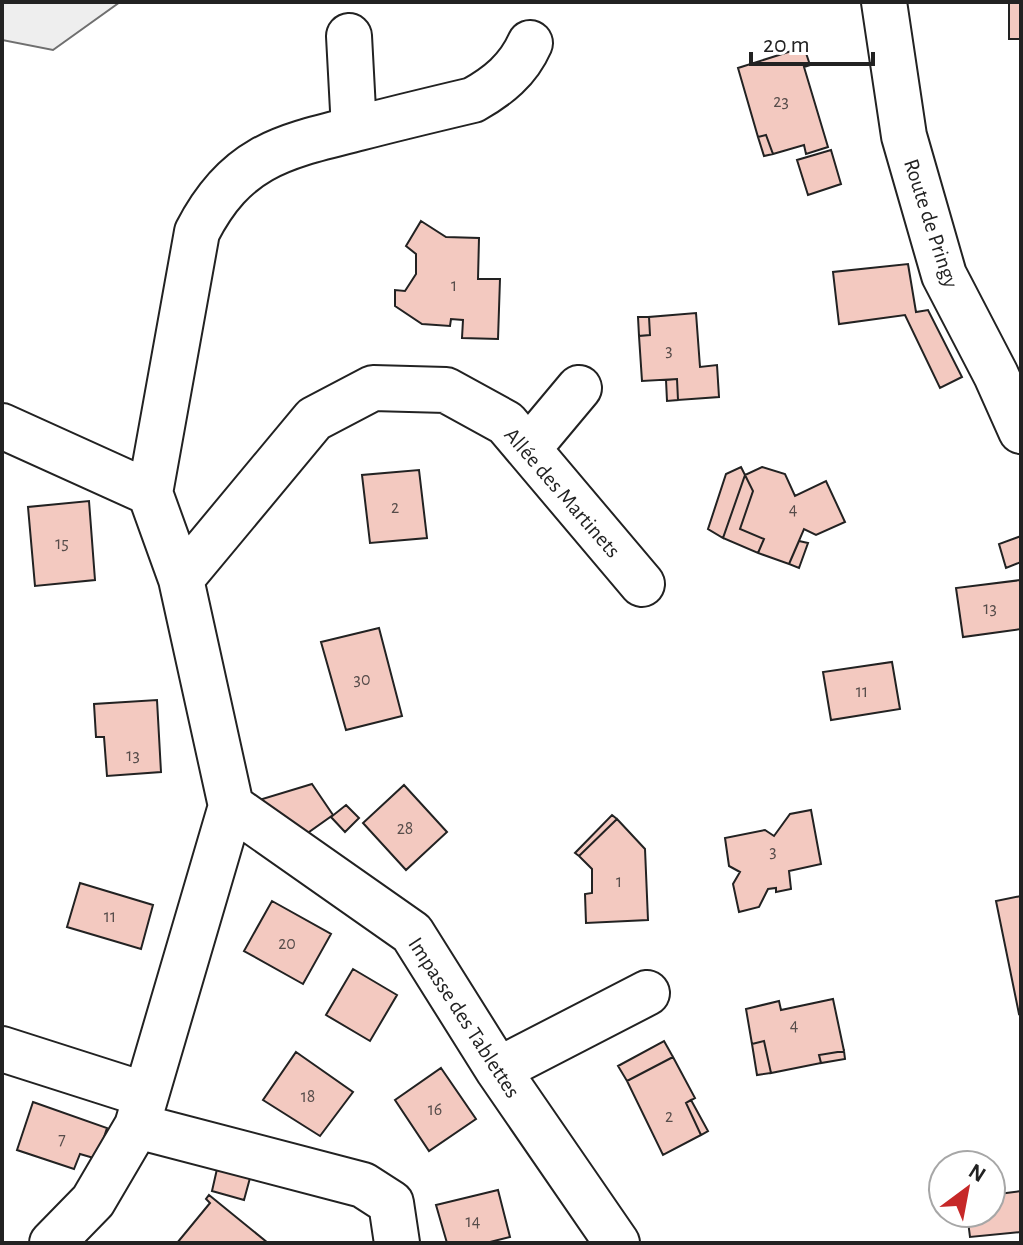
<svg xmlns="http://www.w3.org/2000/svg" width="1023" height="1245" font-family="'Alegreya Sans',sans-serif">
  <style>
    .green { fill: #eee; stroke: #6f6f6f; stroke-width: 2 }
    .building { fill: #f3c9c0; stroke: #222; stroke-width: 2 }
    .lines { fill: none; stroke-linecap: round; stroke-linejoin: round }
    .minor-casing { stroke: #222; stroke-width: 48 }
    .minor { stroke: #fff; stroke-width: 44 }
    .labels { text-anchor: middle; stroke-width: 6; stroke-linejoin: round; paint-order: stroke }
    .number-label { font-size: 18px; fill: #564c4a }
    .street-label { font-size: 22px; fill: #222; stroke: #fff }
  </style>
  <rect width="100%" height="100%" fill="#fff"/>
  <!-- green -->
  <path class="green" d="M2 2H120L53 50 2 40Z"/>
  <!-- building -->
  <path class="building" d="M1009 2H1021V39H1009Z
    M804 47 810 65 804 67 828 147 806 154 804 145 773 154 766 135 758 137 738 68Z
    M766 135 773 154 764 156 758 137Z
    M831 150 841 184 808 195 797 160Z
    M421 221 446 237 479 238 478 279H500L498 339 462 338 463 320 451 319 450 326 422 324 395 306V290L405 291 416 274V254L406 246Z
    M908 264 916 312 928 310 962 377 940 388 905 315 839 324 833 272Z
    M696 313 700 367 717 365 719 397 678 400 677 379 642 381 639 336 650 335 649 317Z
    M638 317H649L650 335 639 336Z
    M677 379 678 400 667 401 666 380Z
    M741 467 745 475 723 538 708 529 726 474Z
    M762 467 785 474 795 496 826 481 845 522 816 535 804 529 789 564 758 553 764 539 740 529 753 491 745 475Z
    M419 470 427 538 370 543 362 475Z
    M745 475 753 491 740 529 764 539 758 553 723 538Z
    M89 501 95 580 35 586 28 507Z
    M1021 536V562L1006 568 999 544Z
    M799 541 808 543 799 568 789 564Z
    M1021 580V629L963 637 956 588Z
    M379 628 402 716 346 730 321 642Z
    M892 662 900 709 831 720 823 672Z
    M157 700 161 772 107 776 104 737H96L94 704Z
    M312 784 333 815 292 844 259 800Z
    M404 785 447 832 406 870 363 823Z
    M346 805 359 818 345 832 331 817Z
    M811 810 821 864 789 871 791 889 776 892V888L768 889 759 907 739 912 733 884 740 872 729 866 725 838 765 830 774 836 790 814Z
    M612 815 617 819 579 856 575 853Z
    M617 819 645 849 648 920 586 923 585 894 592 893V869L579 856Z
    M80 883 153 905 141 949 67 927Z
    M1021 896V1013L1019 1014 996 901Z
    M272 901 331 934 303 984 244 951Z
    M353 969 397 995 370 1041 326 1015Z
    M833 999 844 1051 819 1055 821 1063 771 1073 764 1041 752 1044 746 1009 779 1001 781 1010Z
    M664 1041 673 1057 627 1081 618 1066Z
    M764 1041 771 1073 757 1075 752 1044Z
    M844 1051 845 1059 821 1063 819 1055Z
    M296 1052 353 1092 320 1136 263 1100Z
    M673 1057 695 1098 686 1103 701 1135 663 1155 627 1081Z
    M441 1068 476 1119 429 1151 395 1100Z
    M691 1100 708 1131 701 1135 686 1103Z
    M33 1102 107 1128 97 1159 80 1154 74 1169 17 1150Z
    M217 1169 250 1178 244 1200 212 1191Z
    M498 1190 510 1237 486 1243H447L436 1205Z
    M1021 1191V1232L970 1237 967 1213H991V1195Z
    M209 1195 268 1243H177L210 1203 206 1199Z"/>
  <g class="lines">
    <defs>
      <path id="minor" d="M884 2 904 136 944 275 996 375 1021 431
        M349 36 354 129
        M2 426 150 493 181 579 231 806 137 1126 93 1201 52 1243
        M528 449 579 388
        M150 493 197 232C236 156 282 147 359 128 397 118 435 109 473 100 498 86 518 70 530 43
        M181 579 314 419 373 388 446 390 506 423 642 584
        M231 806 412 933 498 1070 617 1243
        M2 1049 146 1095
        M498 1070 647 993
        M137 1126 363 1185 391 1203 397 1243"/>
    </defs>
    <!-- minor casing -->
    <use href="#minor" class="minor-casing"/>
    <!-- minor -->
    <use href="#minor" class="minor"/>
  </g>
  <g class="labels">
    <!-- number labels -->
    <g class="number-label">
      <text x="781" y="107">23</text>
      <text x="454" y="291">1</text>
      <text x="669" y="356">3</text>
      <text x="395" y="513">2</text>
      <text x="793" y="515">4</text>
      <text x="62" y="549">15</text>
      <text x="990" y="614">13</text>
      <text x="362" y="685">30</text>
      <text x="862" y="697">11</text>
      <text x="133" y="761">13</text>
      <text x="405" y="834">28</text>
      <text x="773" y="857">3</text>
      <text x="619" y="887">1</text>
      <text x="110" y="922">11</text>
      <text x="287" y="949">20</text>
      <text x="794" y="1031">4</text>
      <text x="308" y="1102">18</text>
      <text x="435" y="1115">16</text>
      <text x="669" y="1122">2</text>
      <text x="62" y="1145">7</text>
      <text x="473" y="1227">14</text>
    </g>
    <!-- street labels -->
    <g class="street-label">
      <text transform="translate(932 223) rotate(72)" y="8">Route de Pringy</text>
      <text transform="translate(563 492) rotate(49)" y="8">Allée des Martinets</text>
      <text transform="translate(465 1017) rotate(57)" y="8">Impasse des Tablettes</text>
    </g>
  </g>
  <!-- border -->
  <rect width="1023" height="1245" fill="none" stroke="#222222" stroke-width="8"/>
  <!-- north arrow -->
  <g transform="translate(967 1189) rotate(32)"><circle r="38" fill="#ffffff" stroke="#a7a7a7" stroke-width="2"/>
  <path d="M0-6L14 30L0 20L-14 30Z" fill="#c62828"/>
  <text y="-12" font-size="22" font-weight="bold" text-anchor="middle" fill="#222222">N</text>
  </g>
  <!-- scale -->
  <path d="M751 52v12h122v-12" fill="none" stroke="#222222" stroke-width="4"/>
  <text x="763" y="52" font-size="24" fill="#222222" stroke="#ffffff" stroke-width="6" paint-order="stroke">20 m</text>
</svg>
